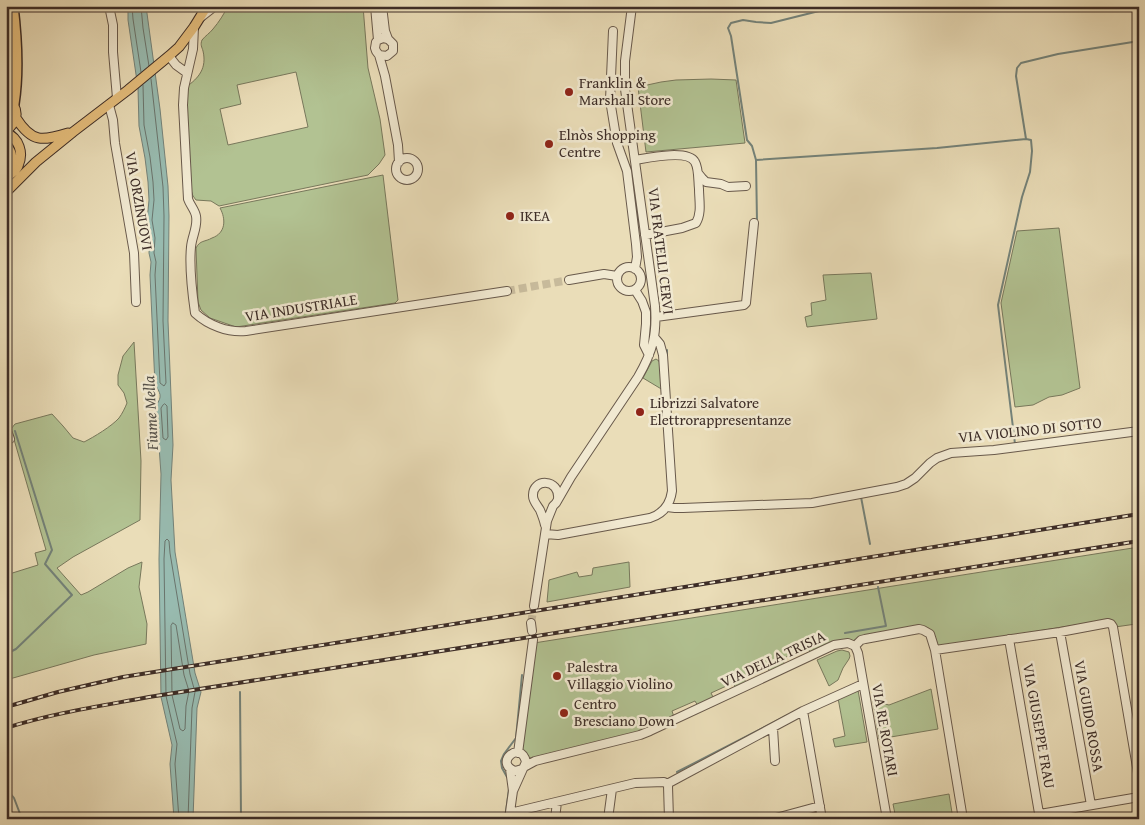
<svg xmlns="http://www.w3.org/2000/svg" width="1145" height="825" font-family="'Gentium Book Plus',serif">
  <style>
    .green { fill: #b2c292; stroke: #78785c; fill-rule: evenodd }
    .water { fill: #98bbb0; stroke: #748279 }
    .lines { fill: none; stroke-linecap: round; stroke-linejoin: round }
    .shore { stroke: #6a746c; stroke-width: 1 }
    .stream { stroke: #748279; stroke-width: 2 }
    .minor-tunnel { stroke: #c7ba9b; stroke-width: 8; stroke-dasharray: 8 4; stroke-linecap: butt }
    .minor-casing { stroke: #68594b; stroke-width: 10 }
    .major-casing { stroke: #3d2d27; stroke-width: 11 }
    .highway-casing { stroke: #3d2d27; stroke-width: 14 }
    .minor { stroke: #f1e9d1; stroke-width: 8 }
    .major { stroke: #e5be7c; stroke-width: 9 }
    .highway { stroke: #e5be7c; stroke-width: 11 }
    .rail-casing { stroke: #3d2d27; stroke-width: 4 }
    .rail { stroke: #f1e9d1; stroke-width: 2; stroke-dasharray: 5.5; stroke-linecap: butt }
    .poi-dot { fill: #8f2418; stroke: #f1e9d1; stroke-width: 2 }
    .labels { text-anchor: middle; stroke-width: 5; stroke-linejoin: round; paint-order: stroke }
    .poi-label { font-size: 15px; fill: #3d2d27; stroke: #f1e9d1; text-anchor: start }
    .street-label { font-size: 15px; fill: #3d2d27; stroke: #f1e9d1 }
    .water-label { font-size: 16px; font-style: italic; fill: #545049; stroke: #f1e9d1 }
  </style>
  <rect width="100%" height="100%" fill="#eaddb8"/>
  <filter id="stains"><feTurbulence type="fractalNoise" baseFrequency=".004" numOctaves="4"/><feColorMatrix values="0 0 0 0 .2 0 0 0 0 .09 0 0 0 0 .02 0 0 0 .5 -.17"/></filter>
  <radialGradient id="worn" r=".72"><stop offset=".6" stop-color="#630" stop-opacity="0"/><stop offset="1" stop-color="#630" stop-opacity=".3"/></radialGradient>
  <!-- green -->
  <path class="green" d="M228 6H363L368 68 380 119 385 155 379 164 368 175 219 206 211 201 196 200 193 196 191 190 186 87C199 78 207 68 203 51 202 47 200 45 202 40 205 36 210 33 213 29 219 22 224 14 228 6ZM296 72 308 127 228 145 220 109 241 104 237 85Z
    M711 79 736 80 745 143 646 152 638 87 661 82 676 80Z
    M383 175 398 300 395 303 236 327 210 318 201 310 198 302 196 248C200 240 205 242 212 238 226 233 226 219 220 208Z
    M1059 228 1080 388 1062 395 1049 397 1033 405 1015 407 1001 303 1017 231Z
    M871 273 877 319 807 327 805 317 812 315 811 303 826 300 823 275Z
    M134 342 141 461 140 520 73 557 57 568 81 595 88 592 128 568 142 562 139 587 147 624 146 644 94 655 6 680V575L38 565 35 553 46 550 11 429 15 424 52 414 63 426 73 438 84 442C94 437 112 426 119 418 122 414 125 408 127 403L124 393 118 385V375L123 356Z
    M656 359 659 361 660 364 663 390 643 378 652 361Z
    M1139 547V638L1136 624 1115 627 1107 620 938 647C936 637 933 627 921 626L862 636 853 641C835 638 826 645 810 652L807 647 782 659 785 665 770 672 767 667 744 678 746 683 736 688 733 683 711 693 714 699 698 706 695 701 672 711 674 717 639 733 534 758C528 758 526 757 522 752L534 643Z
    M629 562 630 587 547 602 549 580 577 572 579 577 592 575 593 568Z
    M842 650 849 652 850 656 849 659 843 668 838 680 829 686 817 660 837 651Z
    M931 689 938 729 879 739 873 701 889 705Z
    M858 690 867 742 835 747 833 739 845 736 838 698Z
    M949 794 953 819H896L893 804Z"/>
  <!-- water -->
  <path class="water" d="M128 6H146L160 109 168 186 169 216 168 321 173 445 171 480 175 552 195 673 201 692 197 708 193 819H174L170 764 172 745 161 697 159 559 161 474 156 405C163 397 160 392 155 385L150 275 151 262 149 253 150 238 147 221 149 200 148 182 145 158 139 126 138 88 128 20Z"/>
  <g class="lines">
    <!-- shore -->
    <path class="shore" d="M132 6 133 19 141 72
      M141 6 143 28 149 66
      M143 85 144 125 150 157 153 182 154 200 152 220 155 238 154 253 156 262 155 275 160 383 164 386 166 383 163 321 164 216 163 187 151 79
      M165 404 167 406 168 437 166 440 163 438 161 408 163 405Z
      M173 623 176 625 184 675 189 691 186 706 185 729 183 731 180 729 172 695 171 626Z
      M179 819 175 764 177 744 166 696 164 559 165 541 167 539 169 541 170 553 190 674 195 692 192 708 188 819"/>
    <!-- stream -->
    <path class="stream" d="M756 160 937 148 1026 139 1016 76 1017 68 1021 63 1058 54 1139 41
      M757 222 756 160 752 146 747 140 731 36 728 28 731 23 743 20 756 22 771 23 839 6
      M667 350V357
      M1015 444 998 305 1022 197 1030 172 1032 151 1031 140 1026 139
      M861 497 870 544
      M845 633 886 626 878 587
      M6 654 16 649 72 595 45 564 52 550 15 431
      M240 692 241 819
      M677 772 788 715
      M507 777 502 768 501 761 504 754 516 738 522 675
      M6 788 14 798 22 819
      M505 819 509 789"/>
    <!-- minor-tunnel -->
    <path class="minor-tunnel" d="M507 291 569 280
      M531 623 534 606"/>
    <defs>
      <path id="minor" d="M109 6 113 25V52L117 98
        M375 6 378 40
        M382 6 385 31 388 39
        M201 17 215 6
        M194 27 193 49 184 88 183 105 188 199C190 205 195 210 196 216 198 227 192 236 191 247 189 267 192 292 195 313 208 325 228 333 246 331L507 291
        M613 31 610 100 617 143 627 171 636 244 637 257 635 269
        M379 55 387 56 393 51V44L388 39 383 38 378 40 376 42 375 48 376 51 379 55 385 76 398 145 399 162
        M169 56 176 65 187 73
        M109 105 113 120 115 143 134 253 136 302
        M396 169a11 11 0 1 1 22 0a11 11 0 1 1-22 0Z
        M635 160C647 158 688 149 695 162 699 169 698 181 699 189 699 200 702 213 696 223L682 228 645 235
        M698 173 702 178 706 182 721 184 728 187 746 186
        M617 279a12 12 0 1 1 24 0a12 12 0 1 1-24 0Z
        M569 280 604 274 617 276
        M635 290 642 301 646 312V324L644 345 649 355
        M656 317 744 305 746 303 754 223
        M6 428 10 439
        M667 507 675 508H683L812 503 897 487 906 484 915 478 930 463 937 458 951 453 994 450 1139 431
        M545 525C544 520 542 515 540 510 537 505 533 501 533 496 532 478 560 478 558 499
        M545 534 558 535 650 518C663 514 670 505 672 491L663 355 660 344 655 338
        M534 606 547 521 553 506 556 503 571 477 638 377C653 351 657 335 655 306L625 89V61L632 6
        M531 623 532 631
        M1060 632 1091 805
        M1009 639 1040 819
        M855 646 861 640 865 639 919 629 923 630 930 634 935 650 963 819
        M855 646 858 653 887 819
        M935 650 1060 632 1108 623 1111 624 1113 627 1139 779
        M803 711 822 819
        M773 728 775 761
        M518 753 533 640
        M524 767 535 761 640 735 650 731 834 645 848 643 855 646
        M513 791 526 762C521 739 493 763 515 771L522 769
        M510 813 635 783 664 782 667 784
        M1040 814 1139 797
        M509 819 513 791 510 769
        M555 819 557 802
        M608 819 612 789
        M669 819 668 786 667 784 803 711 863 684
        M772 819 820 806"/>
      <path id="major" d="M6 99C20 107 19 122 6 130
        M16 118C32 143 42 141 68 133
        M6 133C19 138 24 153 18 166 16 171 10 174 6 178
        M6 145C14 154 13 163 6 172
        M6 192 36 162 73 132 128 90 169 56 179 47 194 27 207 6"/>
      <path id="highway" d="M12 6C16 39 18 72 13 104
        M6 83 15 66"/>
    </defs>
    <!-- minor casing -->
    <use href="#minor" class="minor-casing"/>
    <!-- major casing -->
    <use href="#major" class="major-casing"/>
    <!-- highway casing -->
    <use href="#highway" class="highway-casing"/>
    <!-- minor -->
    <use href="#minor" class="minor"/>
    <!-- major -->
    <use href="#major" class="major"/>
    <!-- highway -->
    <use href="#highway" class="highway"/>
    <defs>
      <path id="rail" d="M6 707 58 692 123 677 1139 514
        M6 728C53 713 101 706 149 697L1139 541"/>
    </defs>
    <!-- rail casing -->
    <use href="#rail" class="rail-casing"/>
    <!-- rail -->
    <use href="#rail" class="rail"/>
  </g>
  <!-- markers -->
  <g class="poi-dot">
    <circle cx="569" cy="92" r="5"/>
    <circle cx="549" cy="144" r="5"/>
    <circle cx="510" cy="216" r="5"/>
    <circle cx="640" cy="412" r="5"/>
    <circle cx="557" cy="676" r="5"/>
    <circle cx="564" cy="713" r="5"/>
  </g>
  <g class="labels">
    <!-- poi labels -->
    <g class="poi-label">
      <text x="579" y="88">Franklin &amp;<tspan x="579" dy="17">Marshall Store</tspan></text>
      <text x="559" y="140">Elnòs Shopping<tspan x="559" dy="17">Centre</tspan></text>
      <text x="520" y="221">IKEA</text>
      <text x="650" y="408">Librizzi Salvatore<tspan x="650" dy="17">Elettrorappresentanze</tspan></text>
      <text x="567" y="672">Palestra<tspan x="567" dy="17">Villaggio Violino</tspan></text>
      <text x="574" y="709">Centro<tspan x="574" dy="17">Bresciano Down</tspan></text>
    </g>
    <!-- street labels -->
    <g class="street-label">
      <text transform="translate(139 201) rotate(80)" y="5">VIA ORZINUOVI</text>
      <text transform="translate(661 251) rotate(83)" y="5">VIA FRATELLI CERVI</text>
      <text transform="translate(301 308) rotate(-9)" y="5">VIA INDUSTRIALE</text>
      <text transform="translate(1030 430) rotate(-6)" y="5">VIA VIOLINO DI SOTTO</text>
      <text transform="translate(773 659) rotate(-25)" y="5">VIA DELLA TRISIA</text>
      <text transform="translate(1089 716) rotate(80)" y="5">VIA GUIDO ROSSA</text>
      <text transform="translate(1039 726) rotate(80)" y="5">VIA GIUSEPPE FRAU</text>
      <text transform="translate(885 730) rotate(80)" y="5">VIA RE ROTARI</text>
    </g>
    <!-- water labels -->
    <g class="water-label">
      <text transform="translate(150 413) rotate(-93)" y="6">Fiume Mella</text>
    </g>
  </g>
  <!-- margin -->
  <rect width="1145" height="825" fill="none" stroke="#eaddb8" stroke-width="25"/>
  <rect x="8" y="8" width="1130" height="810" fill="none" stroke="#3d2d27" stroke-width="2.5"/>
  <rect x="12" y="12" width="1120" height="800" fill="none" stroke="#3d2d27"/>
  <rect width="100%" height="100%" filter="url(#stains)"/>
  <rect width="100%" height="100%" fill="url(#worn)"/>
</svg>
